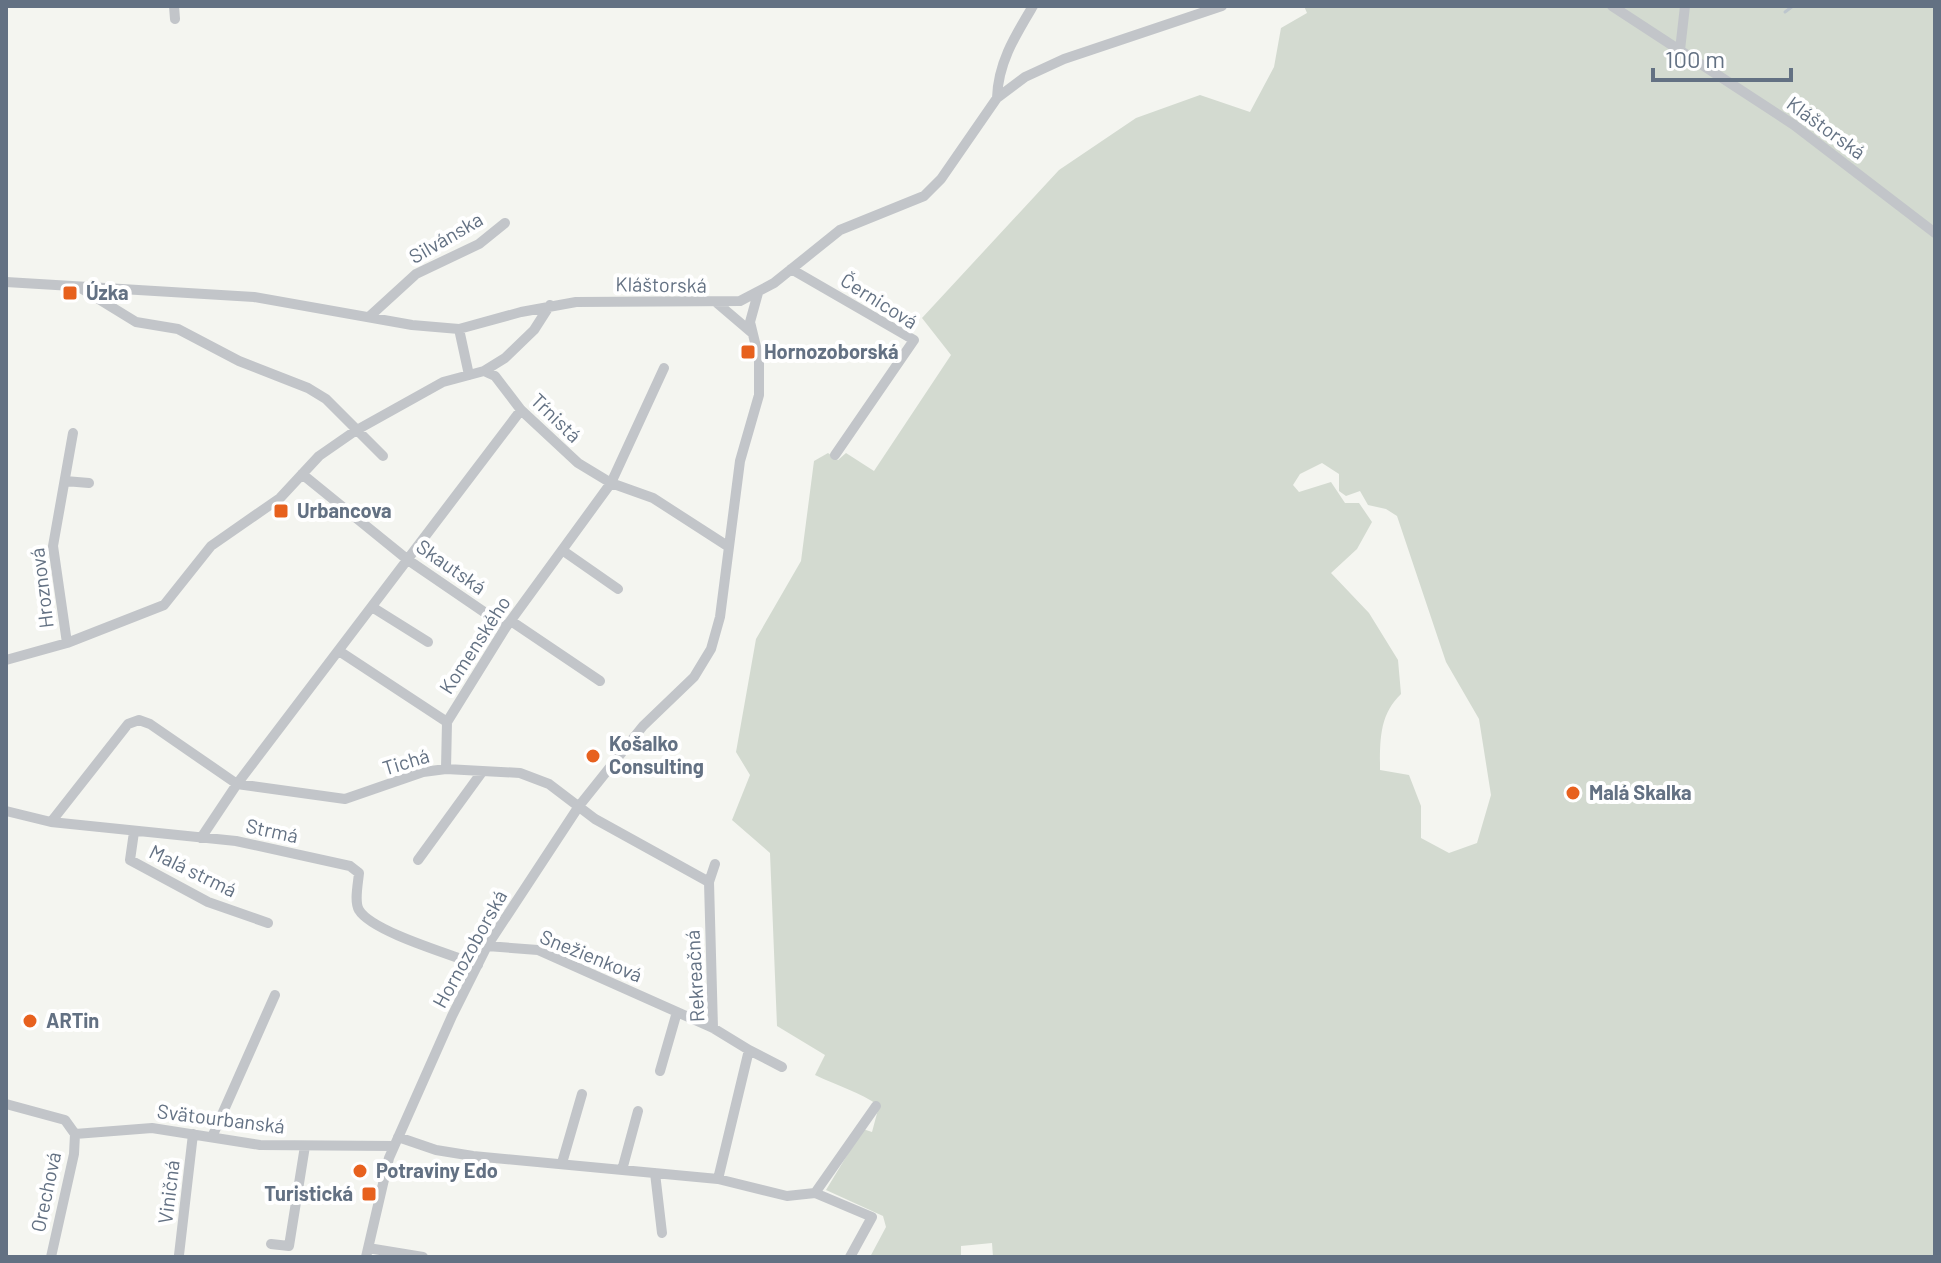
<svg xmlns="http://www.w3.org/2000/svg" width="1941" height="1263" font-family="Barlow,sans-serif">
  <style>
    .green { fill: #d3dad0; fill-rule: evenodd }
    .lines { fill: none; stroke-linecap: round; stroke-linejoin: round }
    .stream { stroke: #bdc6cd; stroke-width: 3 }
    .minor { stroke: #c2c5c9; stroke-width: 10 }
    .poi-dot { fill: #e7611e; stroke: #fff; stroke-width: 3 }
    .labels { text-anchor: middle; stroke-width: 8; stroke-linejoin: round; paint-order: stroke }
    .street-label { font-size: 20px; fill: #637183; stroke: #fff }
    .poi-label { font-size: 20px; font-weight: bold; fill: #637183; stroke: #fff; text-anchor: start }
  </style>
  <rect width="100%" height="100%" fill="#f4f5f0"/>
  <!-- green -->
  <path class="green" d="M1304 6H1935V1257H993L992 1243 961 1246V1257H870L886 1227 883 1216 826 1190 863 1129 872 1132 879 1106C860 1092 838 1086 815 1075L825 1055 777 1026 770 853 732 820 750 775 736 752 756 639 801 561 814 461 828 453 838 460 846 453 874 471 951 355 922 318 1059 170 1136 118 1200 95 1250 112 1274 67 1281 28 1307 13ZM1322 463 1339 474V491L1346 496 1360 491 1368 505 1386 509 1397 516 1446 662 1479 719 1491 795 1477 843 1449 853 1421 838V806L1409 775 1380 770C1380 741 1379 715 1401 694L1398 660 1369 613 1331 573 1357 549 1372 522 1359 503H1345L1331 482 1299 492 1293 485 1300 474Z"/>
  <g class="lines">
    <!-- stream -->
    <path class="stream" d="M1934 6 1935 8
      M1785 12 1793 6"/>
    <!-- minor -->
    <path class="minor" d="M174 6 175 19
      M1612 6 1794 125 1935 233
      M1680 50 1685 6
      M997 98C998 63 1015 36 1033 6
      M791 269 914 340 835 455
      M6 282 254 297 412 325 459 329 521 312 576 302 740 301 774 283 840 230 924 196 941 179 997 98 1025 77 1064 59 1222 6
      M79 287 136 322 178 329 239 361 308 388 326 399 383 456
      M717 303 751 332
      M370 316 416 274 479 244 505 223
      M459 329 469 375
      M484 371 495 376 521 410 578 463 611 483 653 498 729 547
      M302 474 408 560 506 627
      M65 481 89 483
      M562 550 618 589
      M372 607 428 642
      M511 621 600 681
      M67 643 53 546 73 433
      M339 651 447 722
      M6 660 67 643 164 605 211 546 280 498 319 456 355 431 443 382 484 371 505 358 534 330 550 305
      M446 769 447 722 506 627 611 483 664 368
      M6 811 51 822 236 841 350 866 359 873C358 884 354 902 359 910 372 932 453 955 478 965
      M51 822 128 724 139 720 150 724 237 784 345 799 423 772 446 769 520 773 549 784 595 819 709 882 713 1028
      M134 832 130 860 208 902 268 923
      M201 838 237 784 521 410
      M418 860 482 772
      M709 882 715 864
      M487 946 538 950 713 1028 749 1050 718 1179
      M749 1050 782 1067
      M660 1071 677 1012
      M6 1104 65 1120 75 1134
      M75 1134 152 1128 260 1145 394 1146
      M212 1137 275 995
      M398 1137 436 1150 473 1156 718 1179 787 1196 815 1193 872 1217 850 1257
      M562 1163 582 1094
      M622 1170 638 1111
      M655 1173 662 1233
      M815 1193 876 1106
      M271 1244 289 1246 305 1146
      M368 1248 423 1257
      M179 1255 193 1134
      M51 1257 74 1154 75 1134
      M366 1257 389 1158 452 1016 487 946 579 806 643 726 694 677 711 649 720 617 740 461 759 395V359L750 322 758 293"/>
  </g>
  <!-- markers -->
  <g class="poi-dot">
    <rect x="62" y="285" width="16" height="16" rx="4"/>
    <rect x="740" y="344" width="16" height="16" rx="4"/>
    <rect x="273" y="503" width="16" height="16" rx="4"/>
    <circle cx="593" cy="756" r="8"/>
    <circle cx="1573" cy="793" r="8"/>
    <circle cx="30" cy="1021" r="8"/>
    <circle cx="360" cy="1171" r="8"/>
    <rect x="361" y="1186" width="16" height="16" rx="4"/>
  </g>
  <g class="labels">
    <!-- street labels -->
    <g class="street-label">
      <text transform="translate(1826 128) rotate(36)" y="7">Kláštorská</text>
      <text transform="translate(446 238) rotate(-30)" y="7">Silvánska</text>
      <text transform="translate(661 285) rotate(1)" y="7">Kláštorská</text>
      <text transform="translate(879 301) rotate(32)" y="7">Černicová</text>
      <text transform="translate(556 418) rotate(44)" y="7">Tŕnistá</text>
      <text transform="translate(451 567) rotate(35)" y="7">Skautská</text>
      <text transform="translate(42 588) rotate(-97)" y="7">Hroznová</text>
      <text transform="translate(475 645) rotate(-57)" y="7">Komenského</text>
      <text transform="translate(406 762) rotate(-17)" y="7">Tichá</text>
      <text transform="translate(272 831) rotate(12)" y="7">Strmá</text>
      <text transform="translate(193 871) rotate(26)" y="7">Malá strmá</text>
      <text transform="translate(470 949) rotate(-61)" y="7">Hornozoborská</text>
      <text transform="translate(591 956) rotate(22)" y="7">Snežienková</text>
      <text transform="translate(695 976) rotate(-93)" y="7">Rekreačná</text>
      <text transform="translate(221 1119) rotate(7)" y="7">Svätourbanská</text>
      <text transform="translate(46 1192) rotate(-78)" y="7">Orechová</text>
      <text transform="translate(169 1192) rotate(-83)" y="7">Viničná</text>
    </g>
    <!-- poi labels -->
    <g class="poi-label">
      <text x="86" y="300">Úzka</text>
      <text x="764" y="359">Hornozoborská</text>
      <text x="297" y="518">Urbancova</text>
      <text x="609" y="751">Košalko<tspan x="609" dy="23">Consulting</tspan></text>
      <text x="1589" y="800">Malá Skalka</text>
      <text x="46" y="1028">ARTin</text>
      <text x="376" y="1178">Potraviny Edo</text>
      <text x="353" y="1201" text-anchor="end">Turistická</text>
    </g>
  </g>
  <!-- border -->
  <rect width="1941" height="1263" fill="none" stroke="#637183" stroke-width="16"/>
  <!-- scale -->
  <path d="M1653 68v12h138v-12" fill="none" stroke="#637183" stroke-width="4"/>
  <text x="1665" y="68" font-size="24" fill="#637183" stroke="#ffffff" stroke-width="6" paint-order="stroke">100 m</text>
</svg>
